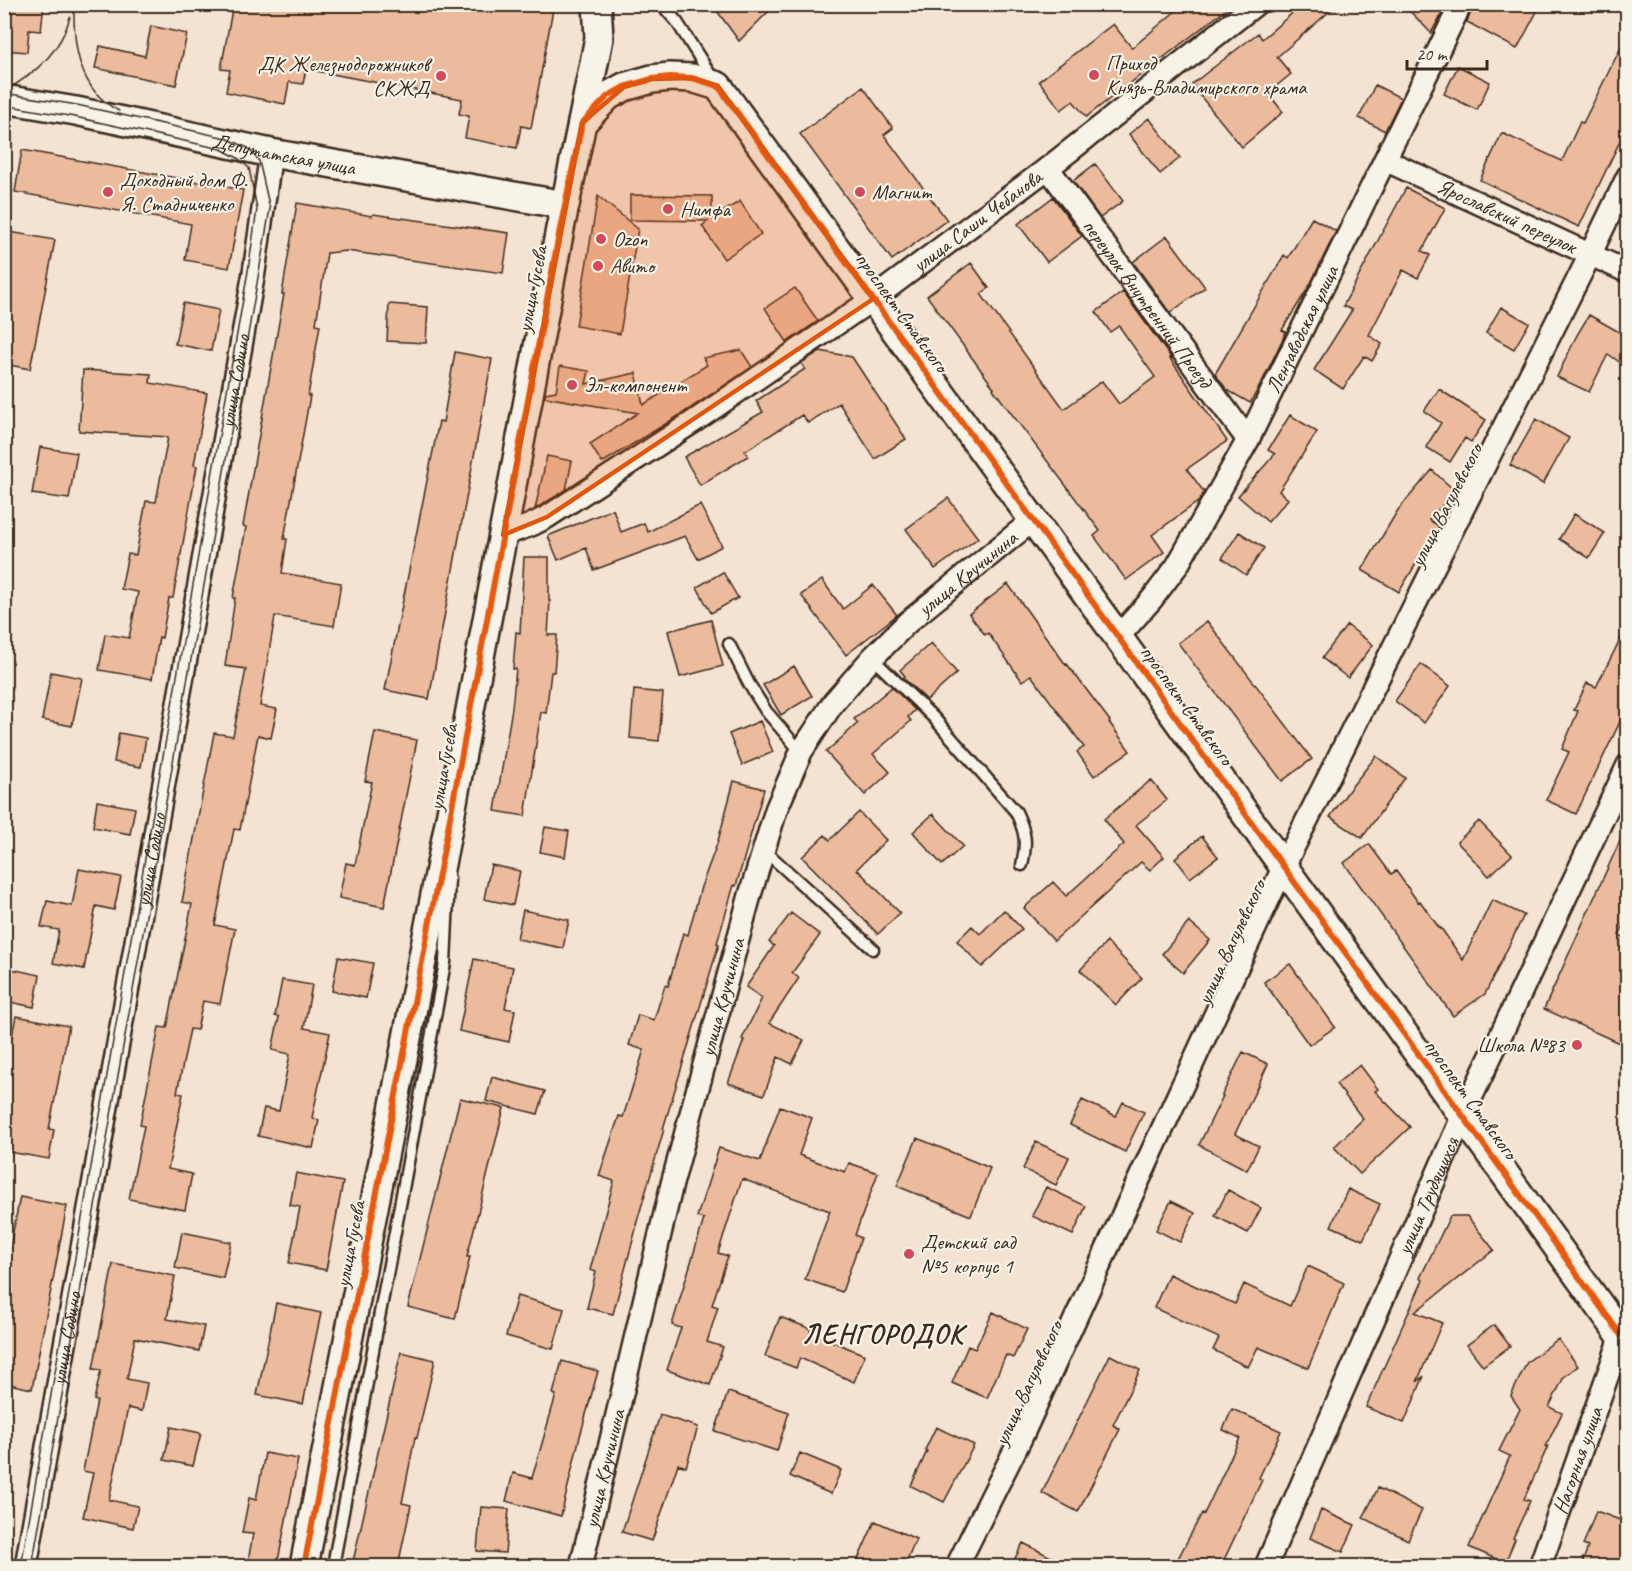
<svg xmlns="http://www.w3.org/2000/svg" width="1632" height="1571" font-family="Caveat,sans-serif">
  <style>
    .building { fill: #ecbb9d; stroke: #3b2a1e; stroke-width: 1.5 }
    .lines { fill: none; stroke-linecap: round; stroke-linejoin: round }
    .service-casing { stroke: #3b2a1e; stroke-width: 15 }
    .minor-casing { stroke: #3b2a1e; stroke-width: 26 }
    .tertiary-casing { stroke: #3b2a1e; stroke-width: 32 }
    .service { stroke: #f7f3e8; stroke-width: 10 }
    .minor { stroke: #f7f3e8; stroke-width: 21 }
    .tertiary { stroke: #f7f3e8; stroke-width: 27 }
    .tram { stroke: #3b2a1e; stroke-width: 1.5 }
    .cycleway-casing { stroke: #f7f3e8; stroke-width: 10 }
    .cycleway { stroke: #e8590c; stroke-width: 6 }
    .marked { fill: #df570d; fill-opacity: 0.2; stroke: #df570d; stroke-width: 4.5; stroke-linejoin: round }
    .poi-dot { fill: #d1495b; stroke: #f7f3e8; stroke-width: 2 }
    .labels { text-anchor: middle; stroke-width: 4.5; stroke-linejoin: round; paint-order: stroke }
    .poi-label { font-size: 21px; fill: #3b2a1e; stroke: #f7f3e8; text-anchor: start }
    .street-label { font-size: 21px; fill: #3b2a1e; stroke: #f7f3e8 }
    .district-label { font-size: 27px; font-weight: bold; letter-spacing: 1.5px; fill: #3b2a1e; stroke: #f7f3e8 }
  </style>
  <rect width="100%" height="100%" fill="#f4e2d2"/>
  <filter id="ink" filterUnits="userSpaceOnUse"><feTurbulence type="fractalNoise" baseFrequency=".0167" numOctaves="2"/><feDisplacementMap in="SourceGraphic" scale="12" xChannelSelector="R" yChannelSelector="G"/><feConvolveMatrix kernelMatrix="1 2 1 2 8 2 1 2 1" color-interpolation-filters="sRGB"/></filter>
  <g filter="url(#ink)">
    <!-- building -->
    <path class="building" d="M4 4H44L41 31 29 30 27 52 4 50Z
      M233 4H554L531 128 521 126 517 148 465 138 469 116 459 114 462 99 306 69 303 84 289 82 285 104 226 92 230 70 221 69Z
      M712 4H776L739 41Z
      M1184 4H1233L1086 117 1073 101 1061 110 1039 81 1113 24 1132 48Z
      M1303 4H1338L1277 57 1291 74 1268 93 1283 112 1242 147 1193 87 1194 86 1192 84 1258 33 1262 39Z
      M1403 4H1447L1431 33Z
      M1474 4H1541L1517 49 1467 22Z
      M151 26 187 34 176 85 95 68 100 46 145 56Z
      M1628 33V124L1579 227 1480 180 1502 133 1562 161 1580 122 1583 123Z
      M1458 66 1490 82 1477 110 1444 94Z
      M1375 85 1401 98 1385 131 1359 118Z
      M863 87 893 128 884 135 947 220 892 260 800 134Z
      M1149 118 1180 158 1160 174 1129 134Z
      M22 150 243 190 229 268 185 260 191 224 15 192Z
      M1095 164 1123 201 1100 218 1073 181Z
      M1406 188 1445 208 1422 251 1430 255 1418 278 1403 270 1369 335 1382 344 1372 361 1364 356 1343 389 1314 370 1352 310 1343 306Z
      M630 195 712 196V219L740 201 761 234 724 259 702 226 708 221 630 220Z
      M598 196 638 229 620 334 576 326Z
      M1053 197 1082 236 1047 262 1018 224Z
      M297 203 372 216 373 214 509 233 503 273 346 251 327 253 316 324 320 325 308 396H310L284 539H287L282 573 341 583 334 626 275 616 260 706 277 709 271 738 258 735 240 830 234 829 215 925 235 929 220 1004 203 1001 197 1030 190 1029 177 1093 183 1094 168 1169 192 1174 185 1210 129 1199 144 1126 140 1125 159 1027 167 1028 192 904 182 902 214 733 233 736 246 669 225 666 235 598H233L246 527 243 526 284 294H282Z
      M1312 218 1336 231 1310 285 1282 330 1286 332 1262 382 1250 403 1227 390 1215 374 1284 255 1288 258Z
      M4 231 55 240 30 369 4 364Z
      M1167 236 1205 287 1170 313 1133 262Z
      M971 263 989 288 981 294 1064 409 1102 381 1119 404 1155 377 1119 326 1110 332 1096 312 1123 292 1172 359 1169 357 1227 441 1187 469 1204 492 1199 501 1152 535 1164 552 1126 580 1094 536 1100 531 993 389 994 388 927 296Z
      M795 288 818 321 787 342 765 308Z
      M183 303 219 310 211 351 175 344Z
      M389 304 428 307 426 343 387 341Z
      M1501 307 1529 323 1514 349 1486 333Z
      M1589 315 1628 337V368L1608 354 1589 392 1557 377 1577 335Z
      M741 350 752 367 680 415 602 463 590 444 638 413 545 397V393L556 391 560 366 589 371 586 384 636 373 643 405 707 365 703 358Z
      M820 351 852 357 906 439 875 459 839 403 808 423 802 415 745 451 748 456 700 485 684 457 763 412 756 401 805 369 801 363Z
      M455 352 492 359 429 699 385 690 439 421 443 422Z
      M83 370 151 374 150 383 207 393 194 465 197 466 173 598H169L162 638 159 637 152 679 99 670 105 634 129 638 138 592 121 589 128 554 136 555 146 501 156 502 168 437 79 431Z
      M1439 389 1486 420 1471 442 1465 438 1450 462 1426 447 1441 423 1424 411Z
      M1290 415 1317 432 1279 491 1288 499 1268 522 1238 496 1275 454 1268 450Z
      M1536 419 1569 438 1543 484 1510 465Z
      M40 447 77 453 69 499 32 494Z
      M547 456 572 461 566 490 535 509Z
      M1432 470 1455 491 1429 520 1439 526 1399 592 1362 570 1398 510Z
      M948 498 978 538 935 569 906 529Z
      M700 505 722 546 698 559 685 536 594 570 586 548 558 560 548 536 613 509 621 532 644 523 648 532Z
      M1574 514 1605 533 1589 558 1559 539Z
      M1239 532 1264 548 1246 575 1222 558Z
      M524 557H549V601H550L548 635H557L554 672H551L546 713 541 712 525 816 495 811 512 708 516 669H513L516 632 520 633Z
      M723 572 738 598 711 613 697 587Z
      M822 580 843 609 873 585 897 615 846 655 801 595Z
      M1008 584 1066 665 1067 664 1110 721 1109 722 1130 751 1094 776 1077 752 1084 747 1031 675 1022 681 988 633 985 635 969 614Z
      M711 620 723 666 680 677 668 631Z
      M1207 621 1312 759 1282 781 1178 643Z
      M1628 624V705L1576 814 1546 800 1569 752 1562 749 1578 711 1574 710 1587 683 1596 687Z
      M1347 625 1373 645 1348 678 1322 658Z
      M931 643 957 673 927 700 903 678 905 676 900 670Z
      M1421 664 1450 686 1424 723 1395 701Z
      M794 666 812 696 781 715 763 685Z
      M51 672 82 678 72 726 42 720Z
      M892 687 915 710 908 717 911 721 873 754 890 772 865 795 826 752 858 723 854 719Z
      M634 690 663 693 659 741 630 738Z
      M760 721 773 752 742 765 729 734Z
      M375 732 417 740 384 907 339 898 346 863 355 865 372 782 365 781Z
      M119 733 146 738 141 767 114 762Z
      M1376 756 1405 778 1362 838 1330 817 1349 790Z
      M1151 780 1167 800 1136 825 1164 857 1150 870 1141 862 1054 941 1024 908 1053 882 1066 896 1124 844 1104 819Z
      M734 781 764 789 736 886 734 885 717 943 719 944 663 1129H664L636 1225H637L613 1314 587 1308 596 1272 590 1270 614 1181 599 1176 619 1116 623 1117 644 1050 629 1045 638 1015 654 1020 665 985 668 986 683 933 688 935 701 887 718 841Z
      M97 801 135 808 130 834 93 827Z
      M859 812 886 840 857 869 900 913 878 934 802 857 825 835 830 840Z
      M933 814 963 846 942 865 913 832Z
      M1479 821 1512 855 1489 876 1457 842Z
      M1628 823V917L1619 935 1628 939V1047L1544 1009Z
      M545 827 569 831 565 857 540 852Z
      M1202 836 1218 857 1190 878 1175 858Z
      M1369 844 1391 874 1396 871 1418 902 1420 901 1440 929 1441 928 1463 960 1492 900 1524 915 1485 994 1453 1016 1344 863Z
      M491 865 520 871 513 905 484 899Z
      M79 869 121 877 114 910 96 906 84 969 53 963 59 930 41 927 47 901 72 906Z
      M523 910 569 920 563 948 517 939Z
      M1004 910 1022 929 982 967 957 941 972 926 980 934Z
      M791 913 820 935 792 973 799 978 769 1023 804 1040 792 1064 778 1057 764 1095 728 1083 744 1040 742 1039 762 998 746 987 774 946 769 942Z
      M1189 922 1210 940 1183 973 1162 954Z
      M1107 942 1142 978 1116 1005 1080 970Z
      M338 957 373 963 366 998 332 991Z
      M474 959 513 967 505 1008 515 1010 509 1042 459 1031Z
      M1290 964 1335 1027 1309 1045 1264 982Z
      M11 969 40 975 34 1007 5 1001Z
      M282 980 312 985 304 1028 330 1033 312 1118 319 1120 313 1148 258 1136 264 1108 279 1111 290 1054 272 1050 279 1017 275 1016Z
      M16 1016 69 1026 49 1129 54 1130 49 1159 4 1151V1074Z
      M1243 1052 1268 1064 1235 1134 1259 1146 1247 1170 1199 1145 1223 1096 1222 1095Z
      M1360 1065 1378 1089 1375 1091 1410 1127 1360 1174 1334 1147 1363 1119 1336 1084Z
      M492 1077 545 1091 538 1114 486 1101Z
      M460 1098 504 1108 467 1257H470L455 1319 408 1307Z
      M1082 1100 1116 1116 1123 1102 1144 1112 1125 1152 1070 1125Z
      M780 1106 812 1118 799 1155 845 1172 849 1163 878 1173 855 1235 861 1238 842 1292 805 1279 830 1211 742 1179 718 1253 728 1256 712 1305 718 1307 707 1342 723 1347 710 1385 667 1370 681 1328 672 1325 704 1219 697 1217 719 1148 760 1161Z
      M917 1138 990 1168 971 1216 897 1186Z
      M1036 1142 1069 1157 1056 1185 1023 1169Z
      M296 1173 343 1182 326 1270 289 1263 300 1207 290 1205Z
      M1046 1187 1086 1206 1073 1235 1032 1216Z
      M1348 1189 1380 1204 1363 1240 1331 1226Z
      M1228 1190 1261 1208 1248 1233 1215 1216Z
      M20 1197 67 1206 32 1389 4 1383V1277Z
      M1171 1201 1195 1213 1180 1242 1156 1230Z
      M1450 1216H1467L1494 1250 1415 1312 1442 1323 1417 1382 1424 1376 1404 1423 1366 1407 1423 1280 1420 1278Z
      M182 1232 231 1242 223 1278 175 1268Z
      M113 1264 175 1276 167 1319 204 1326 199 1351 135 1338 127 1379 147 1383 142 1411 128 1408 109 1500 138 1506 133 1528 83 1517 93 1473 83 1471 97 1401 94 1400 101 1370 93 1369Z
      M1308 1266 1344 1283 1308 1368 1258 1347 1248 1367 1213 1350 1219 1338 1154 1308 1169 1274 1235 1304 1244 1284 1290 1306Z
      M517 1296 564 1309 553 1349 506 1336Z
      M276 1303 321 1313 309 1370H310L303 1404 257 1395Z
      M993 1312 1027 1329 1013 1358 1006 1355 987 1398 952 1383 968 1346 975 1349Z
      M780 1317 811 1329 810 1332 865 1355 854 1382 800 1358 796 1368 765 1356Z
      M1494 1325 1510 1346 1483 1366 1467 1345Z
      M1558 1339 1578 1366 1564 1377 1549 1407 1562 1413 1546 1446H1548L1524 1499 1530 1501 1513 1538 1515 1539 1505 1563 1469 1547 1510 1456 1499 1451 1520 1409 1511 1396 1527 1362Z
      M401 1352 435 1360 417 1438 415 1437 402 1503 411 1505 398 1566H352Z
      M1110 1355 1140 1370 1113 1425 1120 1429 1078 1512 1042 1493Z
      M562 1361 598 1371 579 1440 561 1516 506 1501 513 1473 532 1478 556 1395 553 1394Z
      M728 1392 789 1412 777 1451 715 1431Z
      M1232 1409 1281 1431 1259 1478 1262 1480 1221 1566H1174L1202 1513 1204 1514 1240 1438 1223 1430Z
      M660 1415 698 1427 686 1467 678 1464 652 1541 622 1532Z
      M171 1427 201 1433 193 1466 164 1460Z
      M936 1427 974 1445 944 1502 911 1486 927 1451 925 1450Z
      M265 1453 298 1459 277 1566H247L253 1534 242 1533 249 1498 256 1500Z
      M800 1453 841 1470 831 1494 790 1476Z
      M1378 1488 1422 1510 1408 1540 1363 1518Z
      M481 1507 509 1509 505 1553 477 1551Z
      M1321 1510 1355 1525 1343 1552 1310 1538Z
      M1596 1511 1628 1523V1566H1581L1588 1547 1583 1545Z
      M875 1521 916 1539 905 1566H855Z
      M1023 1543 1069 1566H1011Z"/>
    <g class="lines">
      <defs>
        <path id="service" d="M661 4 677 22 713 79
          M729 644 749 684 766 711 801 752
          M872 658 934 718 1016 812C1026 833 1027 842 1022 865
          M764 850 873 949
          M333 1566 445 963 449 878"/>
        <g id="minor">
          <path id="s1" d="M1385 160 1628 272"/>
          <path id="s2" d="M1048 168 1248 440"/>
          <path id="s3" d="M503 535 531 525 547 517 696 420 873 299 1048 168 1256 4"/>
          <path id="s4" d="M1118 637 1152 599 1177 566 1248 440 1461 4"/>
          <path id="s5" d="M26 1566 254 272 271 153"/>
          <path id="s6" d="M581 1566 672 1184 750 895 776 810 801 752 833 703 872 658 908 622 1033 520"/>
          <path d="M957 1566 1021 1438 1124 1212 1283 868 1590 255 1628 176"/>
          <path id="s7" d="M1266 1566 1463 1115 1628 765"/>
          <path id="s8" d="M1540 1566 1628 1318"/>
        </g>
        <g id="tertiary">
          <path id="s9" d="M4 99 76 111 271 153 565 205"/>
          <path d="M582 123 599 38 597 4"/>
          <path d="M304 1566 449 823 560 229 582 123 608 96 624 87 652 79 670 77 692 78 718 86 1118 637 1628 1345"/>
        </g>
      </defs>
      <!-- service casing -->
      <use href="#service" class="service-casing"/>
      <!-- minor casing -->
      <use href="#minor" class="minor-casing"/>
      <!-- tertiary casing -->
      <use href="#tertiary" class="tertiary-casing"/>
      <!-- service -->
      <use href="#service" class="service"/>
      <!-- minor -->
      <use href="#minor" class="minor"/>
      <!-- tertiary -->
      <use href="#tertiary" class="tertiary"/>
      <!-- tram -->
      <path class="tram" d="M74 4C73 45 78 90 119 111
        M4 91C34 75 61 51 70 17
        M4 93 77 105 226 138 248 148 259 161 270 209 32 1566
        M4 105 75 117 221 149 238 158 249 168 257 209 248 271 21 1566"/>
      <defs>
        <path id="cycleway" d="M304 1566 449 823 560 229 582 123 608 96 624 87 652 79 670 77 692 78 718 86 1118 637 1628 1345"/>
      </defs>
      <!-- cycleway casing -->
      <use href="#cycleway" class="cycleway-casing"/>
      <!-- cycleway -->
      <use href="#cycleway" class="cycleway"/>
    </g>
  </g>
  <!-- marked area -->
  <path class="marked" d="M692 78 718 86 873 299 547 517 503 535 582 123 624 87 652 79Z"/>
  <!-- markers -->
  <g class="poi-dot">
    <circle cx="1094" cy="75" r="6"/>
    <circle cx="441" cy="76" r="6"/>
    <circle cx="108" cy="192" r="6"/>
    <circle cx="860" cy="192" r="6"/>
    <circle cx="668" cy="209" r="6"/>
    <circle cx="601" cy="239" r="6"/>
    <circle cx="598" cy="266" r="6"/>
    <circle cx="572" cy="385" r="6"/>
    <circle cx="1577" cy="1045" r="6"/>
    <circle cx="909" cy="1254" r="6"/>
  </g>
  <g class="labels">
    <!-- poi labels -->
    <g class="poi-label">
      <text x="1106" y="70">Приход<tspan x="1106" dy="24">Князь-Владимирского храма</tspan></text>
      <text x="429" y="71" text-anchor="end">ДК Железнодорожников<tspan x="429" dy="24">СКЖД</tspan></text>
      <text x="120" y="187">Доходный дом Ф.<tspan x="120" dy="24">Я. Стадниченко</tspan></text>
      <text x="872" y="199">Магнит</text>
      <text x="680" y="216">Нимфа</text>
      <text x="613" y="246">Ozon</text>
      <text x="610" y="273">Авито</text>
      <text x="584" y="392">Эл-компонент</text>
      <text x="1565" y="1052" text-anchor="end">Школа №83</text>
      <text x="921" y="1249">Детский сад<tspan x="921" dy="24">№5 корпус 1</tspan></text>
    </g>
    <!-- street labels -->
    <g class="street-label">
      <text dy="7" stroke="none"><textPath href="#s9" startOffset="285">Депутатская улица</textPath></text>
      <text dy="7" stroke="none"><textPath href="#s1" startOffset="134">Ярославский переулок</textPath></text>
      <text dy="7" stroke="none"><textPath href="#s3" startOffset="570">улица Саши Чебанова</textPath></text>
      <text transform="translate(532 289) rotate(-79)" y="7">улица Гусева</text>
      <text dy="7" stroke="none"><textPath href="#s2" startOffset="168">переулок Внутренний Проезд</textPath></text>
      <text transform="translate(902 312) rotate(54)" y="7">проспект Ставского</text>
      <text dy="7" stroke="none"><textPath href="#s4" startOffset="360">Лензаводская улица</textPath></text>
      <text dy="7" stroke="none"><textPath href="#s5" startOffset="1203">улица Собино</textPath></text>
      <text transform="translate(1446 505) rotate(-63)" y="7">улица Вагулевского</text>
      <text dy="7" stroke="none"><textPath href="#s6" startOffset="1090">улица Кручинина</textPath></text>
      <text transform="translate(1187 705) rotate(54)" y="7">проспект Ставского</text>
      <text transform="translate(443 767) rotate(-80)" y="7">улица Гусева</text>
      <text dy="7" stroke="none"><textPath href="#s5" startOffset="717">улица Собино</textPath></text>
      <text transform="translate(1231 942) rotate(-65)" y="7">улица Вагулевского</text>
      <text dy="7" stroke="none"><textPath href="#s6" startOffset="586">улица Кручинина</textPath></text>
      <text transform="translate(1471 1099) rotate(54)" y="7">проспект Ставского</text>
      <text dy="7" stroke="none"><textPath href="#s7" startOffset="404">улица Трудящихся</textPath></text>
      <text transform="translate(350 1244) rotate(-79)" y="7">улица Гусева</text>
      <text dy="7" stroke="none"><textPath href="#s5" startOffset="231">улица Собино</textPath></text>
      <text transform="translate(1028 1383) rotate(-65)" y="7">улица Вагулевского</text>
      <text dy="7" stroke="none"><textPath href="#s8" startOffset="112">Нагорная улица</textPath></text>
      <text dy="7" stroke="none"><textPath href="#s6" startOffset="100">улица Кручинина</textPath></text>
    </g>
    <!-- district labels -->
    <g class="district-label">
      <text x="883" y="1343">ЛЕНГОРОДОК</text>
    </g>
  </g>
  <!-- margin -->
  <rect width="1632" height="1571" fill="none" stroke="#f7f3e8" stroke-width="24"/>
  <rect x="12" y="12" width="1608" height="1547" fill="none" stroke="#3b2a1e" stroke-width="2" filter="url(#ink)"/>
  <!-- scale -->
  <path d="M1407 60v9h80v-9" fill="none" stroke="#3b2a1e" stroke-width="3"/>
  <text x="1416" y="60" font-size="18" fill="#3b2a1e" stroke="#f7f3e8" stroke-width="4.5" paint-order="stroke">20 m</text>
</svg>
